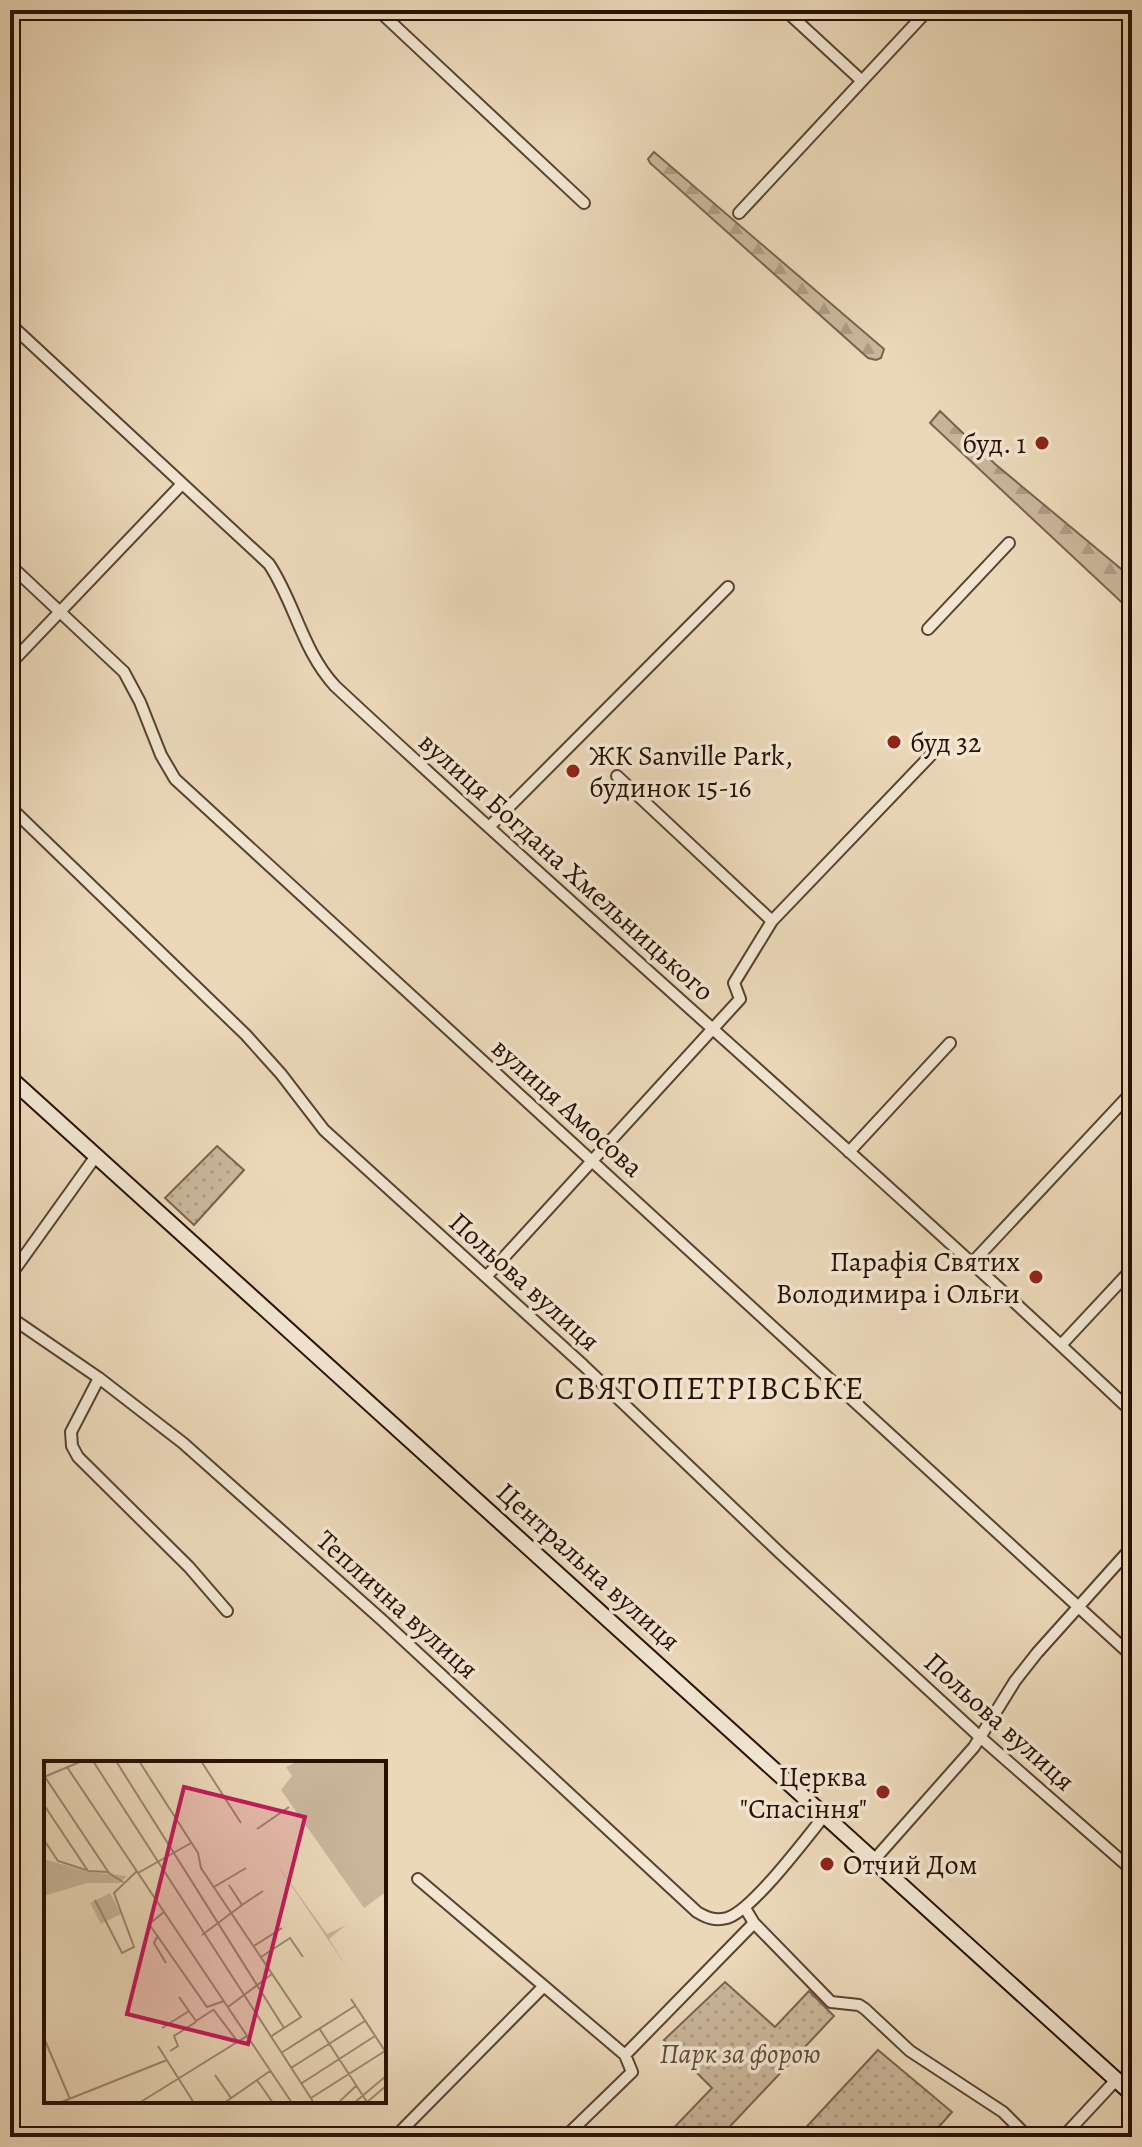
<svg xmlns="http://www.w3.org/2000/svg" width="1142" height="2147" font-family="Alegreya,serif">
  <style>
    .forest { fill: url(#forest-firs); stroke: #79634f; stroke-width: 2 }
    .park { fill: url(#park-dots); stroke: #79634f; stroke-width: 2 }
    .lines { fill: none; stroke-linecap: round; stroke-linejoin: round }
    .street-casing { stroke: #594231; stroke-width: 14 }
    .secondary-casing { stroke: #281004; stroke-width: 18 }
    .street { stroke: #f2e6d2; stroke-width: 10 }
    .secondary { stroke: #f2e6d2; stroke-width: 14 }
    .poi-dot { fill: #8f2418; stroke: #f2e6d2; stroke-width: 3 }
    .labels { text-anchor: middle; stroke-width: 7; stroke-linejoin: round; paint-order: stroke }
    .poi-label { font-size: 28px; fill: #281004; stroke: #f2e6d2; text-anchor: end }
    .street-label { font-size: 28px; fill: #281004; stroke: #f2e6d2 }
    .park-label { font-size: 28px; font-style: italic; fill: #614a38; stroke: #f2e6d2 }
    .quarter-label { font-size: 32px; letter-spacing: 2px; fill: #281004; stroke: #f2e6d2 }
    .inset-road { fill: none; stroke: #9d8871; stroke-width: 2 }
    .view { fill: #c2185b; fill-opacity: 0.15; stroke: #c2185b; stroke-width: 4 }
    .inset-edge { fill: none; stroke: #281004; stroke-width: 4 }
  </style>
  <defs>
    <pattern id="forest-firs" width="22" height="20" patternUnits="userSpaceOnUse" patternTransform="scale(2)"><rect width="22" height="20" fill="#cab69a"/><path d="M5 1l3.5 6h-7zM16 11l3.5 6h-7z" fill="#ae9b83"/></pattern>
    <pattern id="park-dots" width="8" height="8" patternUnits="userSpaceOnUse" patternTransform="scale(2)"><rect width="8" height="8" fill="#cab69a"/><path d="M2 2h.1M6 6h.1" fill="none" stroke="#ae9b83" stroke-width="1.8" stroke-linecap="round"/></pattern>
  </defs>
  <rect width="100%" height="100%" fill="#ebd8b9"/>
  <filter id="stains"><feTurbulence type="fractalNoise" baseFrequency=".0025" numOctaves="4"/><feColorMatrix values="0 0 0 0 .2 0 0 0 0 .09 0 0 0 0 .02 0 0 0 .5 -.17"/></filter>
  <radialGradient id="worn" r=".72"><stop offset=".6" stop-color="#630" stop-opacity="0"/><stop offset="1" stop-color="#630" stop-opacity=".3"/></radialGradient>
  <!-- forest -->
  <path class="forest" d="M654 152 884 349 881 358 876 360 868 358 650 163 648 159Z
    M940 411 995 464 1132 578V612L930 423Z"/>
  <!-- park -->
  <path class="park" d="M217 1146 244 1170 194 1225 165 1198Z
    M725 1982 775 2027 809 1991 834 2016 720 2137H665L712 2088 664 2040Z
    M878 2050 952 2112 930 2137H797Z"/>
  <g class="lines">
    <defs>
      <path id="street" d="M378 10 584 203
        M785 10 862 81
        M739 213 928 10
        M10 324 269 564C295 603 302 650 335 686 598 931 871 1165 1132 1412
        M10 565 124 672 140 702 161 755 175 779 1132 1656
        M928 629 1009 543
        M10 664 182 484
        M10 807 246 1035 281 1074 324 1130 583 1365 781 1554 980 1737 1132 1870
        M489 827 728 587
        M772 921 933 753
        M849 1152 950 1043
        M972 1263 1132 1092
        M10 1276 96 1156
        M486 1277 740 999 734 983 772 921 617 776
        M10 1317 99 1378 183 1443 382 1620 697 1912C707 1918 715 1921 727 1918 752 1911 806 1838 825 1815
        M1061 1345 1132 1269
        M99 1378 71 1432 72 1446 78 1457 189 1567 227 1611
        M874 1860 974 1747 1015 1681 1037 1653 1132 1547
        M418 1879 625 2055 754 1923
        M745 1908 754 1923 831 2002 859 2005 865 2009 910 2051 1003 2112 1028 2137
        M395 2137 544 1986
        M565 2137 632 2072 625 2055
        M1063 2137 1116 2080"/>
      <path id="secondary" d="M10 1078 1132 2094"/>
    </defs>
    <!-- street casing -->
    <use href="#street" class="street-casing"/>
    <!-- secondary casing -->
    <use href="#secondary" class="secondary-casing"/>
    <!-- street -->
    <use href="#street" class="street"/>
    <!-- secondary -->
    <use href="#secondary" class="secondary"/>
  </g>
  <!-- markers -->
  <g class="poi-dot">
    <circle cx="1042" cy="443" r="8"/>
    <circle cx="894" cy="742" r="8"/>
    <circle cx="573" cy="771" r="8"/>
    <circle cx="1036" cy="1277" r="8"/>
    <circle cx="883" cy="1792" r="8"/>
    <circle cx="827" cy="1864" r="8"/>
  </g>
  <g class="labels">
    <!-- poi labels -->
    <g class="poi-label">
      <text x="1026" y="453">буд. 1</text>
      <text x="910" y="752" text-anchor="start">буд 32</text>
      <text x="589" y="765" text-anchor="start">ЖК Sanville Park,<tspan x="589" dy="32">будинок 15-16</tspan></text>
      <text x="1020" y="1271">Парафія Святих<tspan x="1020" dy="32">Володимира і Ольги</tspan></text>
      <text x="867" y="1786">Церква<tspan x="867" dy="32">"Спасіння"</tspan></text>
      <text x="843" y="1874" text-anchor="start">Отчий Дом</text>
    </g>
    <!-- street labels -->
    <g class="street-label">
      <text transform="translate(567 866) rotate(42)" y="10">вулиця Богдана Хмельницького</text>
      <text transform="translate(568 1107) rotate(42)" y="10">вулиця Амосова</text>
      <text transform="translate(525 1281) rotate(42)" y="10">Польова вулиця</text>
      <text transform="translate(589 1566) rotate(42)" y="10">Центральна вулиця</text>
      <text transform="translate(398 1604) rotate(42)" y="10">Теплична вулиця</text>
      <text transform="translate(1000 1721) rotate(42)" y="10">Польова вулиця</text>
    </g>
    <!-- park labels -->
    <g class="park-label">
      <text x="740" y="2063">Парк за форою</text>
    </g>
    <!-- quarter labels -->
    <g class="quarter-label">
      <text x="710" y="1399">СВЯТОПЕТРІВСЬКЕ</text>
    </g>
  </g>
  <!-- overview -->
  <g transform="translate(44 1761)">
    <rect width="342" height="342" fill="#ebd8b9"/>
    <path d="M254 0H342V131L320 147 237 29 248 15 242 6ZM0 98 44 111 83 115 76 122H43L0 135ZM66 132 77 153 57 163 46 142Z" fill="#cab69a"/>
    <path d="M227 95 283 173 302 164 285 178 304 208Z" fill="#cab69a"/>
    <path class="inset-road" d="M49 0 270 342M72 0 240 267M95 0 154 92 157 107 257 256 226 276M157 0 197 62M23 6 248 342M0 16 38 0M1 16 65 112 79 121M0 44 44 110 64 111M213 68 245 46M0 79 14 100 42 109M94 112 147 82M170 126 202 107M51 139 78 192 90 186 70 132 93 110M198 144 219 130M120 151 105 163 163 246 180 240M114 174 110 182 122 202M158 174 198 144 185 124M210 185 238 167M217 196 246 177 259 196M135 236 152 260 169 249M307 238 341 290M184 246 228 213M169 248 194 281M118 267 145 250M275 267 323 341M0 277 26 338M114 285 150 342M126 290 134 285 130 275 152 261M237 292 311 245M247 307 321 260M171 314 187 337M213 319 229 342M258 322 331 275M267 337 341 290M15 342 123 299M95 342 203 275M180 342 226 310M294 342 312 325M310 342 342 315M322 342 342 325"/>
    <path class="view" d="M140 26 261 56 204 283 83 253Z"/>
    <rect width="342" height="342" class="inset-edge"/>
  </g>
  <!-- margin -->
  <rect width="1142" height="2147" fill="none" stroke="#ebd8b9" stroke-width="40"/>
  <rect x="12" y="12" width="1118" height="2123" fill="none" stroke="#281004" stroke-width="4"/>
  <rect x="20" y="20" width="1102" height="2107" fill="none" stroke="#281004" stroke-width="2"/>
  <rect width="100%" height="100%" filter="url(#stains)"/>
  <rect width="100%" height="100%" fill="url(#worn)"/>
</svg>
